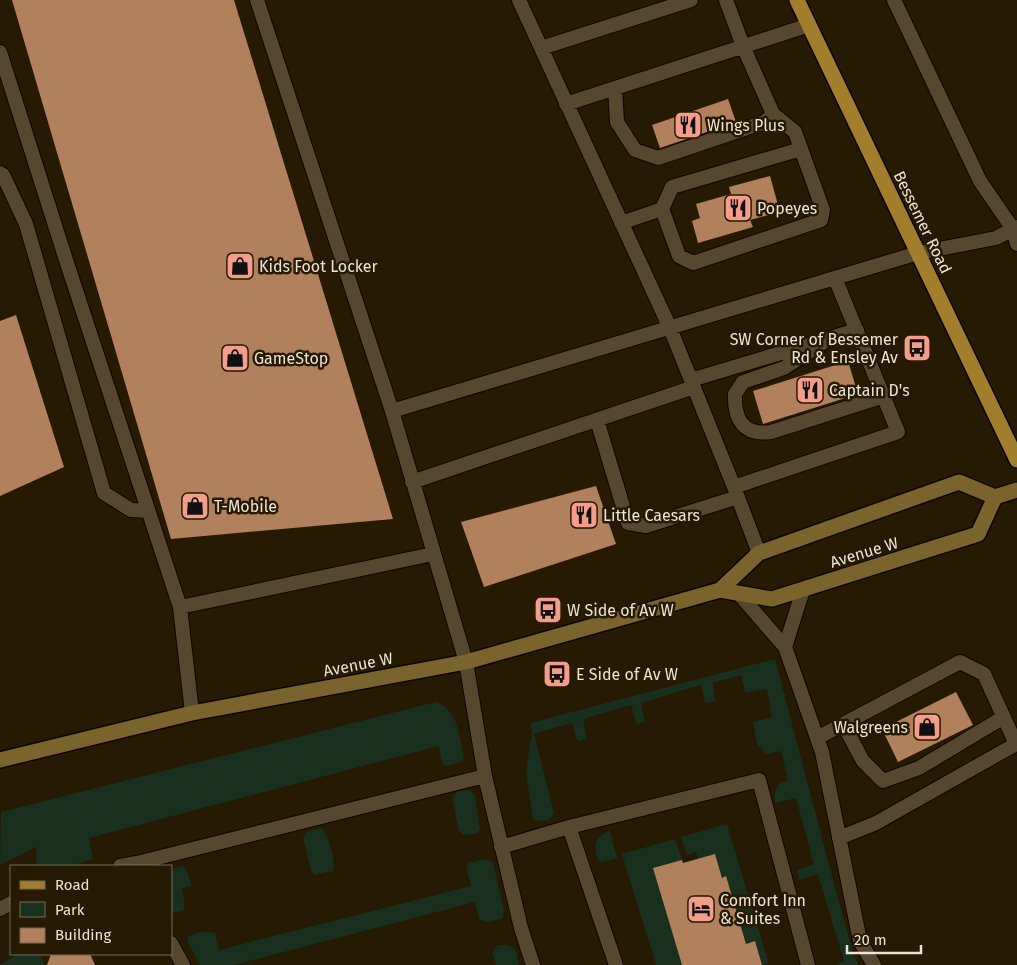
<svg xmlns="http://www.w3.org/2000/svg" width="1017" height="965" font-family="'Fira Sans',sans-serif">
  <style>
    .green { fill: #18301d }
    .building { fill: #b0815c }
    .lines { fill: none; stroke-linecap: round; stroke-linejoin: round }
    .lane-casing { stroke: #100500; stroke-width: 16 }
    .secondary-casing { stroke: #100500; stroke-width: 18 }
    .primary-casing { stroke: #100500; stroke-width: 18 }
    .lane { stroke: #56472e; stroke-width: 14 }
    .secondary { stroke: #7b632d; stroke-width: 15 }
    .primary { stroke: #a07e2c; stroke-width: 15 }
    .labels { text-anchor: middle; stroke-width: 5; stroke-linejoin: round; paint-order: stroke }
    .poi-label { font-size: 16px; fill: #ece3d5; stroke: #271a02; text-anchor: start }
    .street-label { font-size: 16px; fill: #ece3d5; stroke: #271a02 }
  </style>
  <rect width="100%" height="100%" fill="#271a02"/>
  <!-- green -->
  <path class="green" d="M775 659 833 880 853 953 858 965H836L844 961 818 874 799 880 797 870 814 864 796 798 775 803V792L779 784 788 780 781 751 766 754 757 744 753 722 772 717 767 689 745 693 741 675 713 683 715 701 707 703 705 702 701 685 641 703 645 722 638 724 636 722 631 705 583 719 587 739 580 741 577 740 572 723 534 734 554 813C549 823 543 821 533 820L526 772 532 732 530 723Z
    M436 702C459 710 459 737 464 758L459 763 445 766 442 763 439 746 89 838 93 859 71 866H37L36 847 0 865 1 812Z
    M470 790 475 796 480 829 476 834 464 835 459 831 452 798 457 791Z
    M727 824 769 964 762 965 755 941 746 944 726 877 722 878 715 854 698 859 696 852 687 855 681 837Z
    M322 828C329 837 336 860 333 871L315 875 311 871 303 837 307 832Z
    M608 831 610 832 617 858 602 862 598 861C594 846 593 839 608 831Z
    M675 839 682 860 654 868 682 965H656L622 854Z
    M485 859 493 862 504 912 502 919 485 922 479 919 475 902 234 965H200L188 943V937C195 932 206 931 215 933L219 950 471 886 466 868 469 863Z
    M182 866 186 869 192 886 182 888 185 904 183 910 174 913 171 912V872L176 868Z
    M498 945H509L516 950 519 965H496L492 952Z
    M18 954H39L45 965H0Z"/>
  <!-- building -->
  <path class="building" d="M12 0H234L393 519 171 539Z
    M728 99 736 122 660 148 652 125Z
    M770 176 780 212 750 220 753 227 698 243 692 221 700 218 696 204 731 194 729 187Z
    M16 315 64 467 0 496V321Z
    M848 361 858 394 763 424 753 391Z
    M596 486 616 544 484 587 461 522Z
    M956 692 973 725 898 762 882 729Z
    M715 854 722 878 726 876 746 944 755 941 762 965H682L653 868 682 860 683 863Z
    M51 954H90L95 965H47Z"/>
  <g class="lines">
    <defs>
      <path id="lane" d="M257 0 392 411 466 662 485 776 521 928 533 965
        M519 0 670 328 734 487 759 553
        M894 0 980 181 1013 229 1017 244
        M541 48 691 0
        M0 52 66 260 180 607
        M615 88 617 122 635 150 658 158 765 122 773 114
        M566 104 809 25
        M0 173 3 175 26 224 104 493 131 510 148 511
        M662 209 679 256 693 263 821 220 823 210 795 132 773 114 743 46 726 0
        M621 223 662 209 672 187 801 149
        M830 338 784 368 743 382 735 394C734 419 743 436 771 432L884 396
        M691 380 857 330
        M392 411 918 253 996 238 1017 227
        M597 420 628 523 646 526 738 497
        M412 482 694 387
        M734 487 898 432 835 278
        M739 594 785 647 822 752 860 941 874 965
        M785 647 803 590
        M192 713 180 607 433 554
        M843 724 863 761 883 781 919 768 1004 717
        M817 738 960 662 984 674 1016 744 876 823 839 838
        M569 827 616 965
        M501 847 569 827 759 780 808 965
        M120 866 137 863
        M138 866 137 863 485 776
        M0 909 11 903
        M171 943 183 965"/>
      <path id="secondary" d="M720 590 759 553 959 482 995 497 1017 490
        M0 760 192 713 466 662 720 590 772 599 978 534 995 497"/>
      <path id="primary" d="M797 0 1017 460"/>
    </defs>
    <!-- lane casing -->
    <use href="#lane" class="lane-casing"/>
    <!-- secondary casing -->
    <use href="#secondary" class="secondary-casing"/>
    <!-- primary casing -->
    <use href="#primary" class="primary-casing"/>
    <!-- lane -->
    <use href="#lane" class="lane"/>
    <!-- secondary -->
    <use href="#secondary" class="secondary"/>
    <!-- primary -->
    <use href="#primary" class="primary"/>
  </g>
  <!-- icons -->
  <defs>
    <symbol id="restaurant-square" viewBox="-11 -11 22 22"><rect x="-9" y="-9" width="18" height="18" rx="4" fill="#f49d8b" stroke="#271a02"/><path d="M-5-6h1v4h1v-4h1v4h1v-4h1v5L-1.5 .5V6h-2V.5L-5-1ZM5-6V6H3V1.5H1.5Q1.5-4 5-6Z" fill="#111"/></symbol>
    <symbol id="shop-square" viewBox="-11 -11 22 22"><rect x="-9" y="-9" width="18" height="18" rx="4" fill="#f49d8b" stroke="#271a02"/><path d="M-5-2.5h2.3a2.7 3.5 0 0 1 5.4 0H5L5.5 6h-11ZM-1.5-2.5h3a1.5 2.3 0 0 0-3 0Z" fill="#111"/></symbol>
    <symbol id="bus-square" viewBox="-11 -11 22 22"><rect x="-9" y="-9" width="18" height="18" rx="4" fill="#f49d8b" stroke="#271a02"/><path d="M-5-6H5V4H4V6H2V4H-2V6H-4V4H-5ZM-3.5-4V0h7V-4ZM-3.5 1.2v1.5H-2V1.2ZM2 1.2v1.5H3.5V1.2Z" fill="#111"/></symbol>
    <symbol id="hotel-square" viewBox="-11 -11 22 22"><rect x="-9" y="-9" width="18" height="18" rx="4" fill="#f49d8b" stroke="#271a02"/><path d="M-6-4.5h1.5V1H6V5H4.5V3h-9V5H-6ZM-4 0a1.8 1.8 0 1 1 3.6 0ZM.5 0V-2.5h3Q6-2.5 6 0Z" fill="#111"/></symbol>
  </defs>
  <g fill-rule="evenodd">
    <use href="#restaurant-square" x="672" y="109" width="32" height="32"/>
    <use href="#restaurant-square" x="722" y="192" width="32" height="32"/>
    <use href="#shop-square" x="224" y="250" width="32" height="32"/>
    <use href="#bus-square" x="901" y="332" width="32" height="32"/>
    <use href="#shop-square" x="219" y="342" width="32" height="32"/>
    <use href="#restaurant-square" x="794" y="374" width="32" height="32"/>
    <use href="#shop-square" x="179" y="490" width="32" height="32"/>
    <use href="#restaurant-square" x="568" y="499" width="32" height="32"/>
    <use href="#bus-square" x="532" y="594" width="32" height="32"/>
    <use href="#bus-square" x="541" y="658" width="32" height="32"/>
    <use href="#shop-square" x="911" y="711" width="32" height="32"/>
    <use href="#hotel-square" x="685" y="893" width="32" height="32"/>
  </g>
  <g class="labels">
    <!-- poi labels -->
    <g class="poi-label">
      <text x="707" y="131">Wings Plus</text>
      <text x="757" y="214">Popeyes</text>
      <text x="259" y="272">Kids Foot Locker</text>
      <text x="898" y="345" text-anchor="end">SW Corner of Bessemer<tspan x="898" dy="18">Rd &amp; Ensley Av</tspan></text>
      <text x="254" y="364">GameStop</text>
      <text x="829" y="396">Captain D's</text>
      <text x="214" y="512">T-Mobile</text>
      <text x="603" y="521">Little Caesars</text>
      <text x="567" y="616">W Side of Av W</text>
      <text x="576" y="680">E Side of Av W</text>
      <text x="908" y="733" text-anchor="end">Walgreens</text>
      <text x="720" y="906">Comfort Inn<tspan x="720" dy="18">&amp; Suites</tspan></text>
    </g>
    <!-- street labels -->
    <g class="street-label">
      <text transform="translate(923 222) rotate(64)" y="6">Bessemer Road</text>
      <text transform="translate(864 552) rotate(-17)" y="6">Avenue W</text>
      <text transform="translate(358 664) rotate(-11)" y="6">Avenue W</text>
    </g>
  </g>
  <!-- legend -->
  <rect x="10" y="865" width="162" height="90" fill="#271a02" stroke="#766a56"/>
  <rect x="20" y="881" width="25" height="8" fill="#a07e2c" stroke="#766a56"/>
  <text x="55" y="890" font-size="15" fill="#ece3d5">Road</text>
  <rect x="20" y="902" width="25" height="15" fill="#18301d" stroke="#766a56"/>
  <text x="55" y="915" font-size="15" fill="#ece3d5">Park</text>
  <rect x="20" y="928" width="25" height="15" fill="#b0815c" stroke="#766a56"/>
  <text x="55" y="940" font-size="15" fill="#ece3d5">Building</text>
  <!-- scale -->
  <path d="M847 945v8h74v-8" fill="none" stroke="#ece3d5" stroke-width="2.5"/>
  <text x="854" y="945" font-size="15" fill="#ece3d5" stroke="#271a02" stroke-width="4" paint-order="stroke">20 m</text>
</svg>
